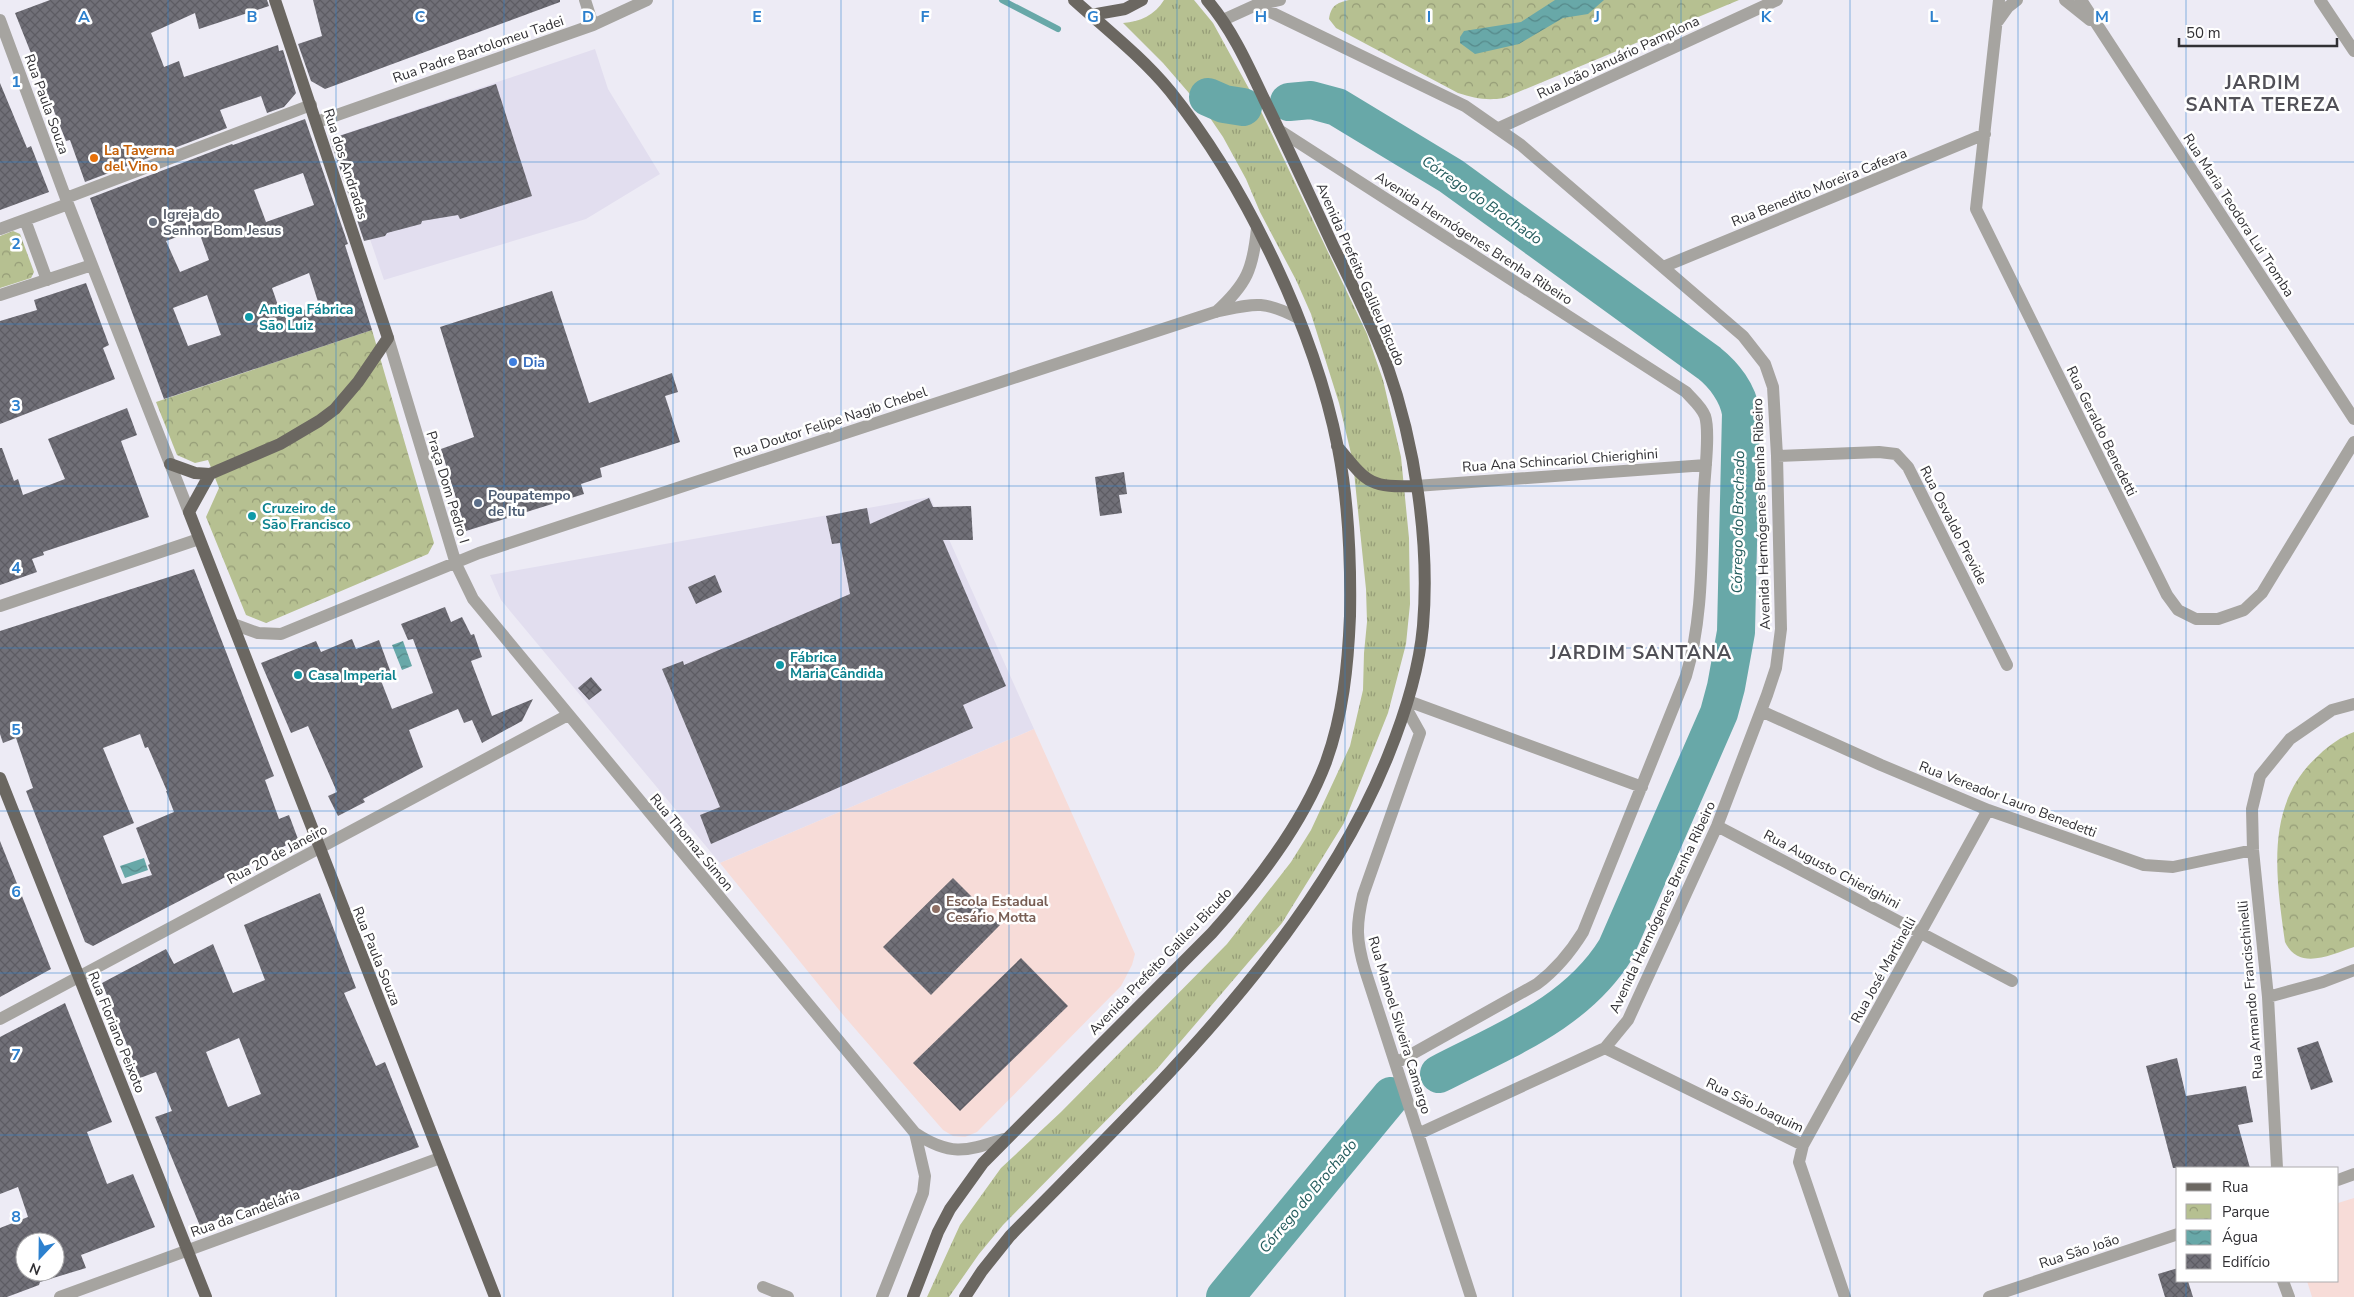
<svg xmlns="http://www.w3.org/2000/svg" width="2354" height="1297" font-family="'Nunito Sans',sans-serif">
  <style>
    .built { fill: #e2deef }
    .education { fill: #f7dcd8 }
    .grass { fill: url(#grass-tufts) }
    .park { fill: url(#park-crowns) }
    .water { fill: url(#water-waves) }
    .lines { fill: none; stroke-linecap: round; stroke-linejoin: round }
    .stream { stroke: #68a8a8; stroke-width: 6 }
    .river { stroke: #68a8a8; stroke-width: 38 }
    .building { fill: url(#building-cross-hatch); fill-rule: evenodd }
    .minor { stroke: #a6a4a0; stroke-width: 12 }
    .major { stroke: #6b6761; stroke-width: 12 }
    .grid { fill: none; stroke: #2c80ce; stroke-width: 1; stroke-opacity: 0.55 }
    .food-dot { fill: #e8710a; stroke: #fff; stroke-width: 2 }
    .worship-dot { fill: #6b7280; stroke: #fff; stroke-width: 2 }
    .culture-dot { fill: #0f9aa8; stroke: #fff; stroke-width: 2 }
    .shop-dot { fill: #3f7fe0; stroke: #fff; stroke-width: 2 }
    .service-dot { fill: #5c6f8a; stroke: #fff; stroke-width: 2 }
    .education-dot { fill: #8d6e63; stroke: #fff; stroke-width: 2 }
    .labels { text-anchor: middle; stroke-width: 5; stroke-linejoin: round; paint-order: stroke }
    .street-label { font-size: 14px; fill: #313034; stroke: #fff }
    .food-label { font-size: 14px; font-weight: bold; fill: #c56008; stroke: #fff; text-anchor: start }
    .worship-label { font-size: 14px; font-weight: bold; fill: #5b616d; stroke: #fff; text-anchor: start }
    .culture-label { font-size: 14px; font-weight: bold; fill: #0d838f; stroke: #fff; text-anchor: start }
    .shop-label { font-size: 14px; font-weight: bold; fill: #366cbe; stroke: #fff; text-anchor: start }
    .service-label { font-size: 14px; font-weight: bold; fill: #4e5e75; stroke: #fff; text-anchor: start }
    .education-label { font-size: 14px; font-weight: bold; fill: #785e54; stroke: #fff; text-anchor: start }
    .water-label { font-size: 15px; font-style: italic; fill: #255c5d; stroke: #fff }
    .district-label { font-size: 19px; font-weight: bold; letter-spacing: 1px; fill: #515057; stroke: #fff }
    .grid-label { font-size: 16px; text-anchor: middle; font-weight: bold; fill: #2c80ce; stroke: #fff; stroke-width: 5; stroke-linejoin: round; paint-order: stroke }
  </style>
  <defs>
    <pattern id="grass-tufts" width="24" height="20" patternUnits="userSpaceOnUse" patternTransform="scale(1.25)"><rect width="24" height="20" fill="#b6c091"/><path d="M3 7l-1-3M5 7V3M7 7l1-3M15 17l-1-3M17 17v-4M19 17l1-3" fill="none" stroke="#959c77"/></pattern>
    <pattern id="park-crowns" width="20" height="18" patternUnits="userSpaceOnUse" patternTransform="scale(1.25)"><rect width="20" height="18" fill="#b6c091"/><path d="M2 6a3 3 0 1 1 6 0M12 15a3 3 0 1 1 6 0" fill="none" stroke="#959c77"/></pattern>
    <pattern id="water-waves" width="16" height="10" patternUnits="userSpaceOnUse" patternTransform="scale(1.25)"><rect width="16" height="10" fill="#68a8a8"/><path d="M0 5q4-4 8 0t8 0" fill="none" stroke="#56898a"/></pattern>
    <pattern id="building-cross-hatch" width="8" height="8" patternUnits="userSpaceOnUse" patternTransform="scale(1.25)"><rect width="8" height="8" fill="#717078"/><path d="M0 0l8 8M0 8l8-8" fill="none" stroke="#5d5c63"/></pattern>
  </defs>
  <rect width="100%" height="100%" fill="#edebf5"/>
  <!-- built -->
  <path class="built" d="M595 49 608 89 660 174 586 219 384 280 335 137Z
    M930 497 1034 729 720 863 501 600 490 575Z"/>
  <!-- education -->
  <path class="education" d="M1034 729 1135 954 1132 965 1121 986 977 1132 965 1137 953 1136 943 1130 844 1016 720 863Z
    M2354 1198V1297H2312L2307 1281H2338V1203Z"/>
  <!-- grass -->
  <path class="grass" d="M1164 0H1194L1213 23 1259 107 1367 334 1383 380 1401 457 1409 538 1410 604 1406 644 1388 713 1344 823 1282 923 1157 1069 1003 1225 979 1254 949 1297H927L960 1225 1001 1168 1061 1112 1227 944 1291 862 1311 830 1350 746 1363 690 1364 653 1367 622 1366 589 1353 462 1339 403 1311 314 1296 280 1260 212 1246 179 1223 137 1208 115 1163 63 1123 23C1140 22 1155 15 1164 0Z"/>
  <!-- park -->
  <path class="park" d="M1349 0H1739L1504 98C1486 101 1474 98 1458 93L1336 28 1329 19C1331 6 1336 3 1349 0Z
    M13 231 20 234 34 272 31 278 0 288V236Z
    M372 330 434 543 428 554 266 623 246 615 206 517 219 488 208 460 195 463 177 455 156 402Z
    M2354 732V947C2330 955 2299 971 2285 942 2276 877 2264 803 2319 755 2329 745 2341 737 2354 732Z"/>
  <!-- water -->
  <path class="water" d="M1555 0H1604L1588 14 1563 18 1519 44 1475 54 1460 43V37L1464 31 1521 22Z
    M403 641 412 666 402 670 392 645Z
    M144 858 148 870 125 878 120 866Z"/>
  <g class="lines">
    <!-- stream -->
    <path class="stream" d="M1002 0 1058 29"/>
    <!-- river -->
    <path class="river" d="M1208 97 1224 104 1243 107
      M1289 102 1311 100 1337 107 1451 176 1709 363C1724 375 1738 393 1741 413L1736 632 1726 687 1719 713 1616 949C1576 1014 1504 1040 1439 1074
      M1225 1297 1391 1096"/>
  </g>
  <!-- building -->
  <path class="building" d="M50 0H267L269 6 199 29 195 13 151 33 164 67 179 61 184 77 278 45 279 51 283 50 296 93 284 107 267 113 261 96 220 110 227 128 85 182 70 140 66 141 15 13Z
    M313 0H560V2L325 89 311 81 298 44 322 36Z
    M0 83 27 148 31 146 49 192 0 210Z
    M496 84 532 196 460 219 458 215 422 221 421 224 387 233 385 236 364 241 330 139Z
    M305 119 348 244 345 245 372 330 164 399 90 198 232 144 233 145ZM303 173 314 205 266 222 254 190ZM198 229 209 260 180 272 166 241ZM309 273 319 305 282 317 272 288ZM207 295 221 335 188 346 173 308Z
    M86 283 109 345 103 348 115 379 0 424V321L37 310 34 300Z
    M552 291 589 403 672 373 678 392 665 396 680 442 600 468 602 477 581 484 584 494 466 531 441 449 474 437 440 327Z
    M127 408 137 435 121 441 149 517 43 552 44 555 32 559 37 572 0 585V448H2L14 481 18 479 23 495 65 479 48 439Z
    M1124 472 1127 494 1119 495 1122 513 1100 516 1095 477Z
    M929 498 933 507 971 506 973 540H943L1006 686 963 705 973 728 711 844 700 815 720 807 662 669 683 661 684 665 850 594 840 543 832 544 826 516 867 508 870 524Z
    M194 569 274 776 265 780 279 819 289 815 298 839 93 946 85 942 26 791 33 788 16 738 3 743 0 734V631ZM140 734 145 748 148 747 167 791H166L174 812 136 828 150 864 148 865 152 875 122 884 103 836 134 823 103 748Z
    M715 575 722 592 696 604 688 587Z
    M445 607 451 622 462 617 471 635 474 634 482 657 471 661 492 716 533 699 522 721 482 743 472 720 464 723 458 709 409 730 423 767 363 799 365 802 338 816 328 796 337 792 308 726 291 733 261 663 316 641 321 652 352 639 356 649 379 640 391 673 380 678 392 709 433 693 413 639 408 640 401 624Z
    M591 677 602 690 589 700 578 688Z
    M0 841 51 969 0 997Z
    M953 878 1000 925 931 995 883 947Z
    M320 893 356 988 344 993 376 1066 385 1062 419 1147 200 1226 155 1117 172 1111 156 1072 140 1078 102 983 166 949 174 964 213 944 233 993 265 980 244 925ZM239 1038 261 1094 228 1107 206 1052Z
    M1021 958 1068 1006 960 1111 913 1063Z
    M65 1003 112 1122 87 1132 107 1184 133 1174 155 1227 81 1255 86 1268 40 1282 39 1285 7 1297H0V1228L28 1217 18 1187 0 1194V1037ZM25 1242H55V1272H25Z
    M2318 1041 2333 1082 2311 1090 2297 1048Z
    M2177 1058 2186 1096 2246 1086 2253 1122 2238 1125 2250 1168H2173L2146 1066Z
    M2178 1268V1281H2188L2193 1297H2165L2158 1274Z"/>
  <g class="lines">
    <!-- minor -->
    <path class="minor" d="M585 0 593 25
      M1999 0 1976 209 2167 595 2178 610 2196 619H2218L2244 610 2262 593 2354 442
      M2065 0 2090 20
      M2081 0 2354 419
      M2320 0 2354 51
      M1256 5 1465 106 1521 145 1743 336 1765 364 1773 387 1777 456 1781 629 1776 668 1767 695 1717 826 1628 1020 1605 1048 1418 1134
      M0 20 68 204 189 512
      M1223 20 1256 5 1280 0
      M1998 21 2008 7 2017 0
      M317 122 593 25 647 0
      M1499 128 1777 0
      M1279 130 1686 392C1693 400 1701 406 1705 416 1710 431 1705 472 1704 489 1701 551 1704 616 1686 676L1583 932C1570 953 1557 969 1537 984L1396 1063
      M66 198 311 105
      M25 220 47 280
      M0 229 68 204
      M1663 267 1985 134
      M0 295 92 265
      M1216 312C1247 284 1253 269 1257 228
      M388 338 456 564 473 599 915 1133C951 1157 966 1151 1004 1139
      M1777 456 1879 452 1896 454 1908 467 2007 665
      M1416 486 1706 465
      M0 606 199 539
      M233 624 258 633 281 634 479 553 1215 312C1253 304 1262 299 1298 318
      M1408 701 1642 787
      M1406 708 1420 733 1363 895C1356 925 1356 940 1365 970L1471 1297
      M1761 711 1881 765 1988 810 2144 865 2173 867 2253 850
      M1717 826 2012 981
      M2268 997 2323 982 2354 970
      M0 1019 568 715
      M1605 1048 1803 1145
      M2277 1168 2268 997 2253 850 2252 809 2260 776 2290 739 2332 710 2354 704
      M2338 1180 2354 1174
      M2283 1281 2289 1297
      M763 1287 788 1297
      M60 1297 440 1158
      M882 1297 923 1193 925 1176 915 1133
      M1845 1297 1799 1162 1803 1145 1988 810
      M1989 1297 2178 1234"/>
    <!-- major -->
    <path class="major" d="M275 0 388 338 358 382 335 409 319 421 280 444 210 474 189 512 495 1297
      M1091 15 1125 9 1142 0
      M1337 446C1367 482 1368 488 1416 486
      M170 464 195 473 210 474
      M0 778 206 1297
      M913 1297 938 1232 950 1209 983 1163 1212 933C1257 883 1302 825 1326 762 1343 715 1348 666 1350 616 1351 559 1349 504 1338 448 1314 328 1246 186 1170 91 1142 57 1106 29 1074 0
      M965 1297 982 1271 1010 1236C1148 1095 1313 942 1388 756 1405 714 1419 671 1423 626 1430 542 1415 444 1387 365 1372 325 1353 286 1334 248 1311 198 1288 148 1264 99 1248 65 1232 29 1207 0"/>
  </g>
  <!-- grid -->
  <path class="grid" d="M168 0V1297M336 0V1297M504 0V1297M673 0V1297M841 0V1297M1009 0V1297M1177 0V1297M1345 0V1297M1513 0V1297M1681 0V1297M1850 0V1297M2018 0V1297M2186 0V1168M0 162H2354M0 324H2354M0 486H2354M0 648H2354M0 811H2354M0 973H2354M0 1135H2354M2186 1281V1297"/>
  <!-- markers -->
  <circle class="food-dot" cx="94" cy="158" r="5"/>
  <circle class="worship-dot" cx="153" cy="222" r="5"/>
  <g class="culture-dot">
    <circle cx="249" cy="317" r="5"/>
    <circle cx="252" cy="516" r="5"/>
    <circle cx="780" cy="665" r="5"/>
    <circle cx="298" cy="675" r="5"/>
  </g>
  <circle class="shop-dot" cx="513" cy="362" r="5"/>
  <circle class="service-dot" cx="478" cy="503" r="5"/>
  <circle class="education-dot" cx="936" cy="909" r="5"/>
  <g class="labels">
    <!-- street labels -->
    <g class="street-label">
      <text transform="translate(478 49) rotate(-19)" y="5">Rua Padre Bartolomeu Tadei</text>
      <text transform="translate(1618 57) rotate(-25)" y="5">Rua João Januário Pamplona</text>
      <text transform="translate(47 104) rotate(70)" y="5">Rua Paula Souza</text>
      <text transform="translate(346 164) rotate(72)" y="5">Rua dos Andradas</text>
      <text transform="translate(1819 187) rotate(-22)" y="5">Rua Benedito Moreira Cafeara</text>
      <text transform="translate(2239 215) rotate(57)" y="5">Rua Maria Teodora Lui Tromba</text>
      <text transform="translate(1474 238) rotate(33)" y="5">Avenida Hermógenes Brenha Ribeiro</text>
      <text transform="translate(1361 274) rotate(66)" y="5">Avenida Prefeito Galileu Bicudo</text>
      <text transform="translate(830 422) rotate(-18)" y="5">Rua Doutor Felipe Nagib Chebel</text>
      <text transform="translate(2102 431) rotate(64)" y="5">Rua Geraldo Benedetti</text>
      <text transform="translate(1560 460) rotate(-4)" y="5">Rua Ana Schincariol Chierighini</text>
      <text transform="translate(448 487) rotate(73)" y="5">Praça Dom Pedro I</text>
      <text transform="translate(1761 514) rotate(-92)" y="5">Avenida Hermógenes Brenha Ribeiro</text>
      <text transform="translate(1954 525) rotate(63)" y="5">Rua Osvaldo Previde</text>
      <text transform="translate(2008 799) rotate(21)" y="5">Rua Vereador Lauro Benedetti</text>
      <text transform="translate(692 842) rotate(50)" y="5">Rua Thomaz Simon</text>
      <text transform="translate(277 854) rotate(-28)" y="5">Rua 20 de Janeiro</text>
      <text transform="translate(1832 869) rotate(28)" y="5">Rua Augusto Chierighini</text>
      <text transform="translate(1662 907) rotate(-65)" y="5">Avenida Hermógenes Brenha Ribeiro</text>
      <text transform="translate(377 956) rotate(68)" y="5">Rua Paula Souza</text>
      <text transform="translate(1160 961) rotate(-46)" y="5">Avenida Prefeito Galileu Bicudo</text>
      <text transform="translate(1883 970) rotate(-61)" y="5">Rua José Martinelli</text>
      <text transform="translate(2250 990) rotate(-95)" y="5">Rua Armando Francischinelli</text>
      <text transform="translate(1400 1025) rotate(73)" y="5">Rua Manoel Silveira Camargo</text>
      <text transform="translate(117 1032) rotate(68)" y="5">Rua Floriano Peixoto</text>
      <text transform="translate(1755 1105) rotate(26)" y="5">Rua São Joaquim</text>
      <text transform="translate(245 1213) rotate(-20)" y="5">Rua da Candelária</text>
      <text transform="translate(2079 1251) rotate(-18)" y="5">Rua São João</text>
    </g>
    <!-- food labels -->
    <g class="food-label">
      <text x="104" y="155">La Taverna<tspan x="104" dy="16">del Vino</tspan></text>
    </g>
    <!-- worship labels -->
    <g class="worship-label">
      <text x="163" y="219">Igreja do<tspan x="163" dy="16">Senhor Bom Jesus</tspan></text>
    </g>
    <!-- culture labels -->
    <g class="culture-label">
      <text x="259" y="314">Antiga Fábrica<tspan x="259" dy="16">São Luiz</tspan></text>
      <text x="262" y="513">Cruzeiro de<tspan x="262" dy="16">São Francisco</tspan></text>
      <text x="790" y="662">Fábrica<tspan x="790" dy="16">Maria Cândida</tspan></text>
      <text x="308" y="680">Casa Imperial</text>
    </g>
    <!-- shop labels -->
    <g class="shop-label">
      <text x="523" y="367">Dia</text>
    </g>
    <!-- service labels -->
    <g class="service-label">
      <text x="488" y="500">Poupatempo<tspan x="488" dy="16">de Itu</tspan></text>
    </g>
    <!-- education labels -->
    <g class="education-label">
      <text x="946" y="906">Escola Estadual<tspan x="946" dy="16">Cesário Motta</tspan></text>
    </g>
    <!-- water labels -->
    <g class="water-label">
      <text transform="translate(1482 200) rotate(35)" y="5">Córrego do Brochado</text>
      <text transform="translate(1738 522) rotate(-89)" y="5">Córrego do Brochado</text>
      <text transform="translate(1308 1196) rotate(-50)" y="5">Córrego do Brochado</text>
    </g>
    <!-- district labels -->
    <g class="district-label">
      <text x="2263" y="89">JARDIM<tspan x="2263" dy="22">SANTA TEREZA</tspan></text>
      <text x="1641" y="659">JARDIM SANTANA</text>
    </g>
  </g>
  <g class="grid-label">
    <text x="84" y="22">A</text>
    <text x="252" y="22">B</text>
    <text x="420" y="22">C</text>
    <text x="588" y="22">D</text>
    <text x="757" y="22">E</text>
    <text x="925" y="22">F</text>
    <text x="1093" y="22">G</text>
    <text x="1261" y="22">H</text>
    <text x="1429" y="22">I</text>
    <text x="1597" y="22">J</text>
    <text x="1766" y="22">K</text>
    <text x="1934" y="22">L</text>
    <text x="2102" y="22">M</text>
    <text x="16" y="87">1</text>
    <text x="16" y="249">2</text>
    <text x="16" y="411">3</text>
    <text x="16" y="573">4</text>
    <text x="16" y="735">5</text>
    <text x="16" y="897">6</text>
    <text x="16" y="1060">7</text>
    <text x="16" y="1222">8</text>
  </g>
  <!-- legend -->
  <rect x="2176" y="1167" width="162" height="115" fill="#ffffff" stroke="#adacae"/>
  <rect x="2186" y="1183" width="25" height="8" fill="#6b6761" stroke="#adacae"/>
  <text x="2222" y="1192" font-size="15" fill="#313034">Rua</text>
  <rect x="2186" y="1204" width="25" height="15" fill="url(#park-crowns)" stroke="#adacae"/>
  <text x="2222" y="1217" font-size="15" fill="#313034">Parque</text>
  <rect x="2186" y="1230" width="25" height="15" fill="url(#water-waves)" stroke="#adacae"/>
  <text x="2222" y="1242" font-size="15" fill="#313034">Água</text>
  <rect x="2186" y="1254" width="25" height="15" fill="url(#building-cross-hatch)" stroke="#adacae"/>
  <text x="2222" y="1267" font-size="15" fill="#313034">Edifício</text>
  <!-- north arrow -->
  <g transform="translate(40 1257) rotate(202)"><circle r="24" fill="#ffffff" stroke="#adacae"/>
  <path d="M0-4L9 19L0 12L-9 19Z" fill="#2c80ce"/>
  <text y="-8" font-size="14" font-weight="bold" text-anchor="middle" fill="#313034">N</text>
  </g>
  <!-- scale -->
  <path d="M2179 38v8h158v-8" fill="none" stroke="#313034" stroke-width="2.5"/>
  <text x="2186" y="38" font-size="15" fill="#313034" stroke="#ffffff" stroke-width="4" paint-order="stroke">50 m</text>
</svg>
